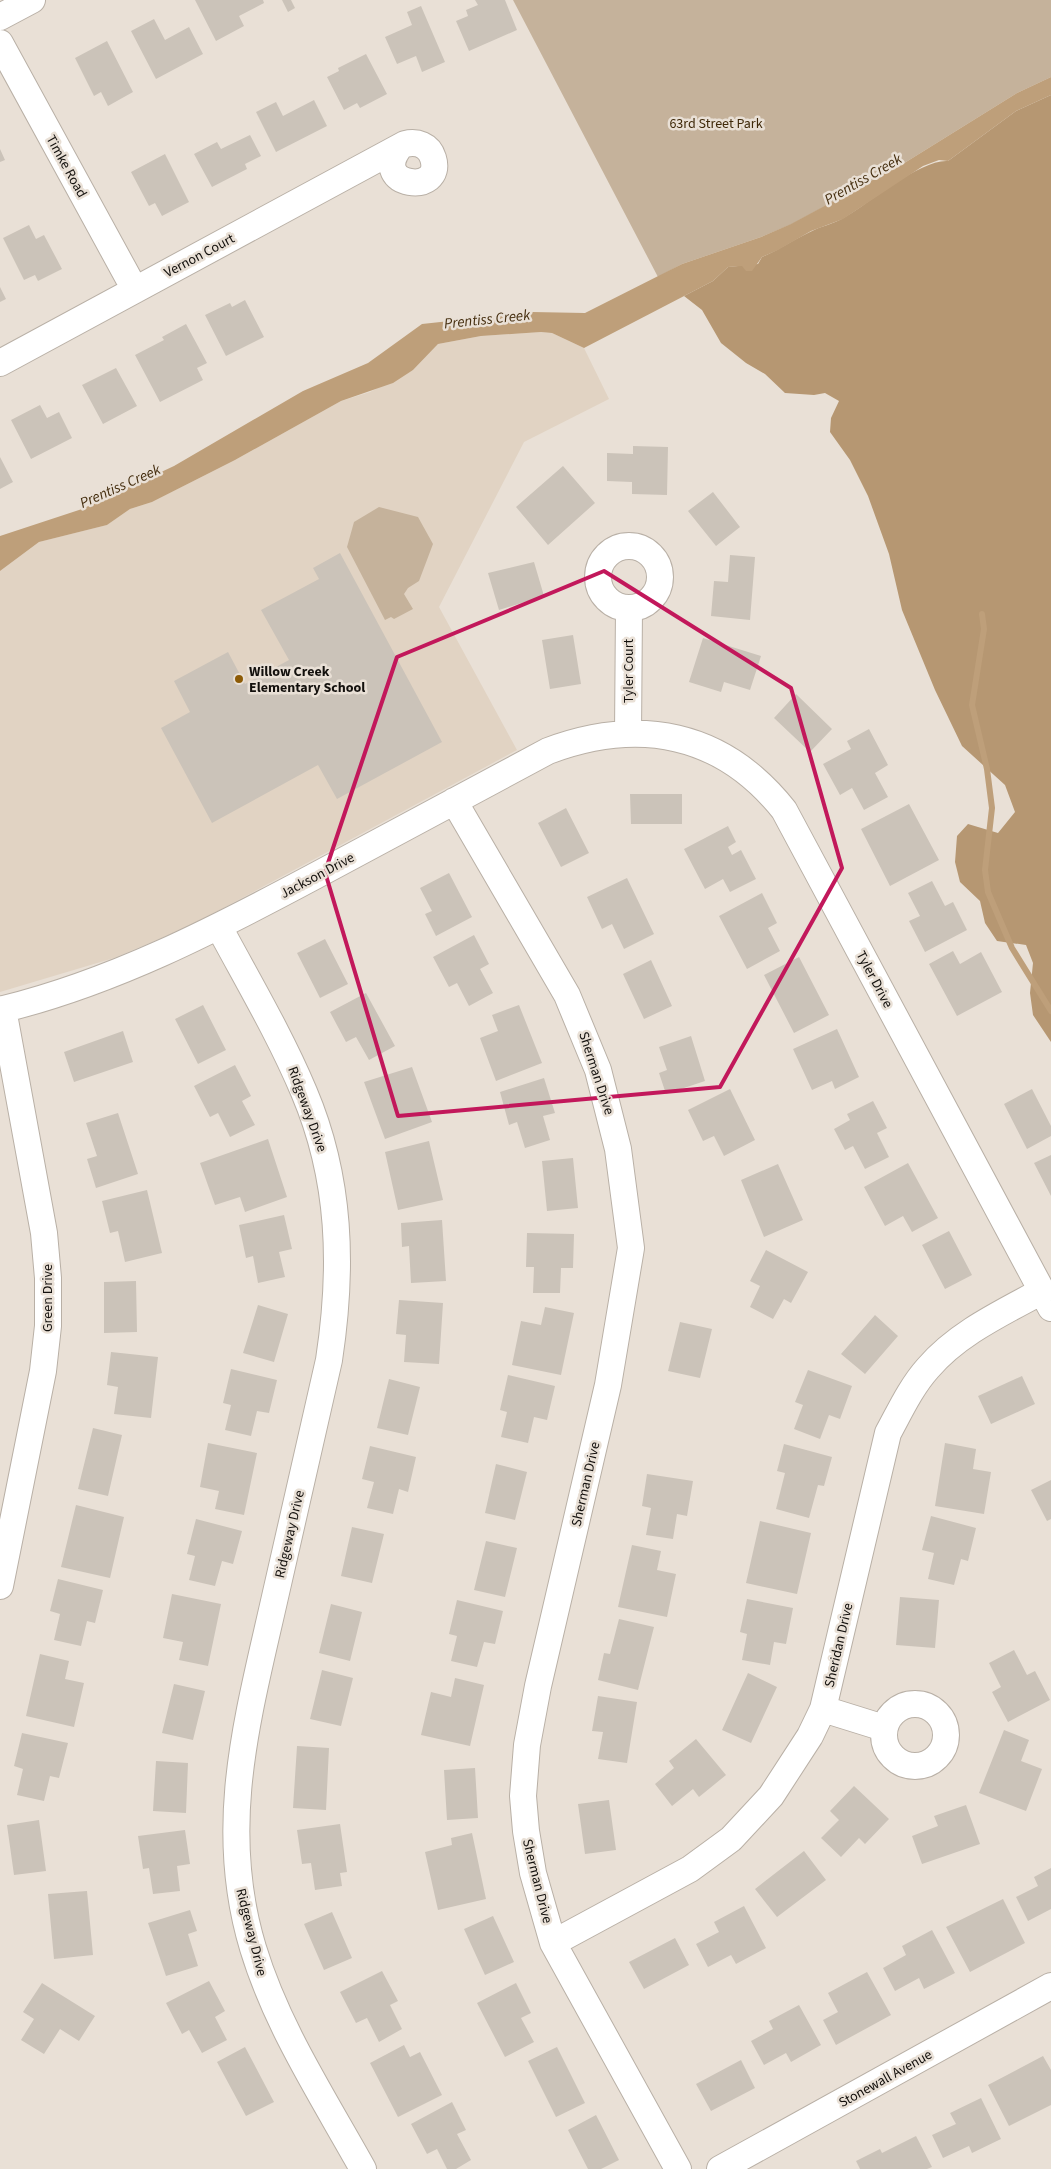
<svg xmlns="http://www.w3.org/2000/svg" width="1051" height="2169" font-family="'Source Sans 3',sans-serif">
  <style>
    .built { fill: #e1d3c3 }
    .green { fill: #c5b29b }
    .forest { fill: #b69772 }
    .water { fill: #be9f7a }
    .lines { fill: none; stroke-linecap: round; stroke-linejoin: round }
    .stream { stroke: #be9f7a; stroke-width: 6 }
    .building { fill: #cbc3b9 }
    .minor-casing { stroke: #b9b0a6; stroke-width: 28 }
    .minor { stroke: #fff; stroke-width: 26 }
    .marked { fill: none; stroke: #c2185b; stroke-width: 4; stroke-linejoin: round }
    .poi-dot { fill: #8d5b06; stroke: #e9e0d6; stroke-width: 2 }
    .labels { text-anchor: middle; stroke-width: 5; stroke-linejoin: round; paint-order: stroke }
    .park-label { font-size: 14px; fill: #3f2909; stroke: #e9e0d6 }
    .street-label { font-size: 14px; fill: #13100d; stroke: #e9e0d6 }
    .poi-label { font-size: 14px; font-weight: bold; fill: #13100d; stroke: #e9e0d6; text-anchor: start }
    .water-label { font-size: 15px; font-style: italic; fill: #442d0e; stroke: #e9e0d6 }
  </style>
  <rect width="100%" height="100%" fill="#e9e0d6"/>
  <!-- built -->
  <path class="built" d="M541 332 552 333 584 348 609 399 524 442 439 607 517 750 190 926 114 958 0 992V571L39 542 107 525 130 509 152 502 235 460 341 401 370 392 413 370 438 344 481 336Z"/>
  <!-- green -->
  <path class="green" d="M513 0H1051V77L1017 93 906 162 792 224 761 237 682 264 658 277Z
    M379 507 418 517 433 544 419 581 408 588 404 594 413 609 394 619 391 617 385 620 347 547 354 522Z"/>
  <!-- forest -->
  <path class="forest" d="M1051 95V1042L1033 1015 1030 993 1033 963 1026 945 997 941 985 923 980 901 960 882 955 862 957 836 968 824 998 833 1015 812 1005 785 962 746 935 690 902 610 889 554 868 496 850 460 830 432 831 418 839 401 825 393 814 395 785 393 765 374 746 363 721 343 702 310 684 296 713 281 728 267 758 264 762 257C779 250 793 240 810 232 821 226 834 224 845 217 871 202 921 159 948 161L1016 111Z"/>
  <!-- water -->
  <path class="water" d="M1051 77V95L1016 111 948 161 939 160 923 166 843 219 811 231 778 250 762 257 752 271H746L742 266 728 267 713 281 584 348 552 333 541 332 481 336 438 344 413 370 393 383 341 401 235 460 152 502 130 509 107 525 39 542 0 571V536L82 509 174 466 303 391 368 363 422 324 532 312 585 313 682 264 761 237 791 224 906 162 1017 93Z"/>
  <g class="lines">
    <!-- stream -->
    <path class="stream" d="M982 614 984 629 972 705 987 769 992 808 985 870 988 892 1012 948 1051 1011"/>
  </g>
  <!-- building -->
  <path class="building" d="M195 0H263L264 3 239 16 244 26 216 41Z
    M282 0H291L295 8 288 12Z
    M475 0H505L517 30 469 51 456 21 468 16 466 10 478 5Z
    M421 6 445 62 422 72 416 56 397 64 385 37 412 25 407 12Z
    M154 19 165 40 189 27 203 54 156 79 131 31Z
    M107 41 133 92 108 106 101 92 94 96 75 58Z
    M366 54 387 94 360 108 357 103 344 110 327 77 339 71 338 68Z
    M314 100 327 126 276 152 256 112 276 102 283 116Z
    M250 135 261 156 245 164 247 169 212 187 194 154 217 142 221 149Z
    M0 149 5 160 0 162Z
    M165 154 189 202 162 216 155 203 149 206 131 172Z
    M29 225 36 239 44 235 62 269 38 281 35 275 24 280 3 238Z
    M0 287 6 299 0 302Z
    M245 300 264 337 226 356 205 315 230 303 232 307Z
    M186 324 207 363 197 368 203 380 160 402 135 355 164 340 162 337Z
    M116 368 137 406 103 424 82 385Z
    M40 405 47 418 59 412 72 438 31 459 11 420Z
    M633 446 668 447 667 495 632 494V482L607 481V453L633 454Z
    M0 457 13 482 0 489Z
    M563 466 595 503 548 545 516 507Z
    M713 492 740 527 716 546 688 511Z
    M340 553 442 742 337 799 318 765 212 823 161 728 190 712 174 681 228 652 245 684 289 660 261 610 319 579 313 568Z
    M730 555 755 557 750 620 711 616 714 581 728 582Z
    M534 562 544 596 499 610 488 573Z
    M573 635 581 684 550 689 542 640Z
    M703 638 761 656 750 690 724 682 721 692 689 682Z
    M796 694 832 729 810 752 774 718Z
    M869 729 888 765 875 773 888 797 864 810 852 788 840 795 823 764 851 749 847 741Z
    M630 794H682V824H631Z
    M909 804 939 860 890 886 861 829Z
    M566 808 589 853 561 867 538 823Z
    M728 826 736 842 728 847 732 855 741 850 756 879 730 892 723 879 705 889 684 849Z
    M449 873 472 917 436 936 425 914 432 911 420 888Z
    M627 878 654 934 624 949 612 924 602 929 587 897Z
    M932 881 945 906 953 902 967 930 925 952 909 921 920 916 908 893Z
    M762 893 777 923 768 928 780 951 747 969 719 916Z
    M474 935 489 964 480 969 493 993 469 1006 457 983 449 987 433 957Z
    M325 939 348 984 320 998 297 953Z
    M953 951 960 964 981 952 1002 992 957 1016 929 964Z
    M799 957 829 1015 794 1033 764 975Z
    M651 960 672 1006 644 1019 623 974Z
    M366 993 395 1046 369 1060 356 1037 346 1042 330 1012Z
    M203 1005 226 1050 198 1064 175 1019Z
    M519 1005 542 1063 496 1081 480 1038 498 1031 492 1015Z
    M837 1029 859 1077 835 1089 832 1081 812 1090 793 1049Z
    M123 1031 133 1062 74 1082 64 1052Z
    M691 1036 705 1081 666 1094 659 1073 667 1070 659 1047Z
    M235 1065 251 1096 242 1101 255 1125 230 1137 218 1113 210 1117 194 1086Z
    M412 1067 432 1122 385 1139 364 1082Z
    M544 1078 555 1113 543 1116 550 1140 525 1148 517 1122 509 1125 500 1092Z
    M730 1089 755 1140 724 1156 714 1136 703 1141 688 1110Z
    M1032 1089 1051 1126V1136L1027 1149 1004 1104Z
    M873 1101 887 1128 877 1133 889 1157 865 1169 853 1146 845 1150 834 1129 850 1120 847 1114Z
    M118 1113 138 1174 96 1188 87 1159 97 1156 86 1123Z
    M268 1139 287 1197 245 1212 240 1197 215 1205 200 1163Z
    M429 1141 443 1200 398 1210 385 1152Z
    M1051 1155V1196L1034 1163Z
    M573 1158 578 1208 547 1211 542 1161Z
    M908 1163 938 1218 912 1232 903 1216 885 1226 864 1187Z
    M778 1164 803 1220 764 1237 741 1180Z
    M147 1190 162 1253 125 1262 118 1231 110 1233 102 1201Z
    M284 1215 292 1249 279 1252 285 1277 258 1283 253 1256 246 1258 239 1225Z
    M442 1220 446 1281 411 1283 409 1246 402 1247 401 1223Z
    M949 1231 972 1275 945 1289 922 1245Z
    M527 1233 574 1234 573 1268H561L560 1293H533L534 1267H526Z
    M766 1250 808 1272 791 1303 784 1299 773 1319 750 1307 760 1286 750 1281Z
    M136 1281 137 1332 104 1333V1282Z
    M399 1300 443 1303 439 1364 404 1362 406 1335 396 1334Z
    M258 1305 288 1314 274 1362 243 1353Z
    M545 1307 574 1313 561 1375 512 1365 521 1321 541 1325Z
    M875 1315 898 1336 865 1374 841 1354Z
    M680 1322 712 1329 700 1378 668 1371Z
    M111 1352 158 1357 151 1418 114 1414 118 1387 107 1385Z
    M231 1369 277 1380 269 1413 257 1411 251 1436 225 1430 231 1405 223 1403Z
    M808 1370 852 1386 840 1419 829 1415 820 1439 794 1429 803 1405 795 1402Z
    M508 1375 555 1386 547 1420 534 1417 528 1443 501 1437 507 1412 500 1410Z
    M1022 1376 1035 1404 991 1424 978 1396Z
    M389 1379 420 1387 408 1435 377 1428Z
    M93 1428 122 1435 108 1496 78 1489Z
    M208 1443 257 1453 244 1515 215 1509 219 1491 200 1487Z
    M945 1443 976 1449 973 1469 991 1472 984 1514 935 1506Z
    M784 1444 832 1457 824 1486 818 1485 809 1518 776 1509 785 1473 777 1471Z
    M370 1446 416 1457 408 1492 399 1489 393 1514 367 1508 374 1482 362 1479Z
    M496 1464 527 1472 515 1520 485 1513Z
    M647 1474 693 1481 687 1516 677 1514 673 1539 646 1535 651 1508 642 1506Z
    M1051 1480V1519L1047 1521 1031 1490Z
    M76 1505 124 1517 110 1578 61 1567Z
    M931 1516 976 1528 968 1561 961 1559 954 1585 928 1579 934 1553 922 1550Z
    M196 1519 242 1531 233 1564 222 1561 215 1586 189 1580 195 1556 187 1554Z
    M760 1521 811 1533 797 1594 746 1583Z
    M352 1527 384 1534 372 1583 341 1576Z
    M486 1541 517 1548 505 1597 474 1590Z
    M632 1545 661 1551 657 1570 676 1574 667 1617 618 1607Z
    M58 1579 103 1590 95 1623 87 1621 81 1646 54 1640 60 1614 50 1611Z
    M172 1594 221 1604 208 1666 179 1660 183 1642 163 1638Z
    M900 1597 939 1600 935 1648 896 1645Z
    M747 1599 793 1608 786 1644 774 1642 770 1665 742 1660 747 1634 740 1632Z
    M457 1600 503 1611 495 1644 484 1642 477 1667 451 1661 457 1636 449 1634Z
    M331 1604 362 1612 350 1661 319 1653Z
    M619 1619 654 1627 638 1690 598 1680 604 1653 610 1654Z
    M1014 1650 1027 1675 1035 1671 1050 1700 1008 1722 992 1692 1001 1687 989 1663Z
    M40 1654 69 1661 65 1679 84 1683 74 1727 26 1716Z
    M322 1670 353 1678 341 1726 310 1719Z
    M748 1673 777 1687 751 1743 722 1730Z
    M455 1678 484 1685 470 1746 421 1735 431 1692 451 1697Z
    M174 1684 205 1691 193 1740 162 1733Z
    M598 1696 637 1702 627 1763 598 1759 603 1732 592 1731Z
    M1004 1730 1029 1740 1021 1761 1042 1769 1026 1811 979 1793Z
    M22 1733 68 1743 59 1778 50 1776 44 1801 17 1795 23 1769 14 1766Z
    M696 1739 726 1775 699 1797 693 1789 672 1806 655 1784 674 1768 669 1761Z
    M297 1746 329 1748 326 1810 293 1808Z
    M156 1761 188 1763 186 1813 153 1811Z
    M475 1768 478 1818 447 1820 444 1770Z
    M854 1786 889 1819 865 1844 859 1838 841 1857 821 1838 839 1820 830 1811Z
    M609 1800 616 1850 585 1854 578 1804Z
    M966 1805 980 1844 922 1864 912 1836 938 1826 934 1816Z
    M39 1820 46 1871 14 1875 7 1825Z
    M340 1824 347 1872 340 1873 342 1886 315 1890 311 1863 302 1864 297 1830Z
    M185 1830 190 1864 177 1866 180 1891 153 1894 149 1868 143 1869 138 1836Z
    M472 1833 486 1899 438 1910 425 1852 452 1845 451 1838Z
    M804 1851 826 1880 777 1917 755 1889Z
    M1051 1868V1909L1028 1921 1016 1897 1038 1886 1034 1877Z
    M87 1891 93 1955 54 1959 48 1894Z
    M1003 1899 1025 1943 970 1972 946 1927Z
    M744 1906 766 1948 736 1964 731 1955 708 1967 696 1944 719 1932 714 1922Z
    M190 1910 197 1931 188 1934 198 1966 166 1976 148 1923Z
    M332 1912 352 1958 324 1970 304 1924Z
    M493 1916 514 1962 485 1975 464 1929Z
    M932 1930 955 1973 924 1989 919 1978 895 1991 883 1968 906 1955 902 1946Z
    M675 1938 689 1965 644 1989 629 1962Z
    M382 1971 398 2001 390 2005 402 2029 379 2042 367 2018 356 2023 340 1992Z
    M867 1972 891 2015 836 2045 823 2020 838 2012 828 1993Z
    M209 1981 225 2011 215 2017 227 2040 202 2053 189 2030 182 2034 166 2003Z
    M42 1983 95 2016 79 2041 60 2029 44 2054 21 2040 34 2019 23 2012Z
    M516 1983 531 2013 521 2018 534 2042 505 2057 477 2003Z
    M799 2005 821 2045 791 2062 786 2053 764 2065 751 2041 773 2029 769 2021Z
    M404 2045 410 2057 420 2052 442 2095 398 2117 370 2063Z
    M245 2047 274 2102 246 2116 217 2062Z
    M557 2047 585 2103 556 2117 528 2061Z
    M1043 2056 1051 2070V2105L1009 2126 988 2085Z
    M741 2060 755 2088 711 2111 696 2084Z
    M981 2098 1001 2139 972 2153 969 2146 943 2158 932 2135 956 2124 950 2113Z
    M452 2102 466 2130 457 2134 471 2160 456 2169H447L437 2149 427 2154 411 2124Z
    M596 2115 619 2160 601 2169H588L568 2130Z
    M916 2136 932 2167 927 2169H860L856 2161 880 2149 882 2153Z"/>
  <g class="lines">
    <defs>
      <path id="minor" d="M0 17 32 0
        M0 43 135 290
        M0 363 405 144C417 141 429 145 433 158 445 196 370 187 399 148
        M598 577a31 31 0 1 1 62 0a31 31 0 1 1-62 0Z
        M628 734 629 608
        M454 801 567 995 598 1070 618 1149 631 1248 608 1385 538 1686 527 1745 523 1796 526 1831 533 1873 553 1943 678 2169
        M219 927C248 981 280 1035 304 1092 341 1179 343 1268 329 1360 311 1439 293 1518 275 1597 248 1717 216 1826 253 1948 277 2027 323 2097 363 2169
        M0 1010C112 983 214 930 315 876 392 834 470 793 548 751 639 717 722 732 784 810L1051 1308
        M0 1586 43 1371 48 1326V1278L44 1233 3 1009
        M884 1735a31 31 0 1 1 62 0a31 31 0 1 1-62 0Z
        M823 1709 884 1728
        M553 1943 690 1869 731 1839 771 1796 810 1736 823 1709 888 1433C900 1411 911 1387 928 1368 958 1333 1002 1313 1042 1291
        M720 2169 1051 1986"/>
    </defs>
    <!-- minor casing -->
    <use href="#minor" class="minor-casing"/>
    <!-- minor -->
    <use href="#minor" class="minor"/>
  </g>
  <!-- marked area -->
  <path class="marked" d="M604 571 791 688 842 868 720 1087 398 1116 325 872 397 657Z"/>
  <!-- markers -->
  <circle class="poi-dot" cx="239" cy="679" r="5"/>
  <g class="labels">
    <!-- park labels -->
    <g class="park-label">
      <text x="716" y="128">63rd Street Park</text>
    </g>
    <!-- street labels -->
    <g class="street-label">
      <text transform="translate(67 166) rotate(61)" y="5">Timke Road</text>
      <text transform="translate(199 255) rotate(-28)" y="5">Vernon Court</text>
      <text transform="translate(628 671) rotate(-90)" y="5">Tyler Court</text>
      <text transform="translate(317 875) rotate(-28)" y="5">Jackson Drive</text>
      <text transform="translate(875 979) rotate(62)" y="5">Tyler Drive</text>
      <text transform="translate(597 1073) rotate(72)" y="5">Sherman Drive</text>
      <text transform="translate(308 1109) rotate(70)" y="5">Ridgeway Drive</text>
      <text transform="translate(47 1298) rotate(-90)" y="5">Green Drive</text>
      <text transform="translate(585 1484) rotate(-77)" y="5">Sherman Drive</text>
      <text transform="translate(289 1534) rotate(-77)" y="5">Ridgeway Drive</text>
      <text transform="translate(838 1645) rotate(-77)" y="5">Sheridan Drive</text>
      <text transform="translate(538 1881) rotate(76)" y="5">Sherman Drive</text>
      <text transform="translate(252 1932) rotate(76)" y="5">Ridgeway Drive</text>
      <text transform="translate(885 2078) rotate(-29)" y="5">Stonewall Avenue</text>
    </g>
    <!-- poi labels -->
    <g class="poi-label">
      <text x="249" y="676">Willow Creek<tspan x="249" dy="16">Elementary School</tspan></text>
    </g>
    <!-- water labels -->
    <g class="water-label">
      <text transform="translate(863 179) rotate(-30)" y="5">Prentiss Creek</text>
      <text transform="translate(487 319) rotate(-6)" y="5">Prentiss Creek</text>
      <text transform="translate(120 486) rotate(-24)" y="5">Prentiss Creek</text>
    </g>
  </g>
</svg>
